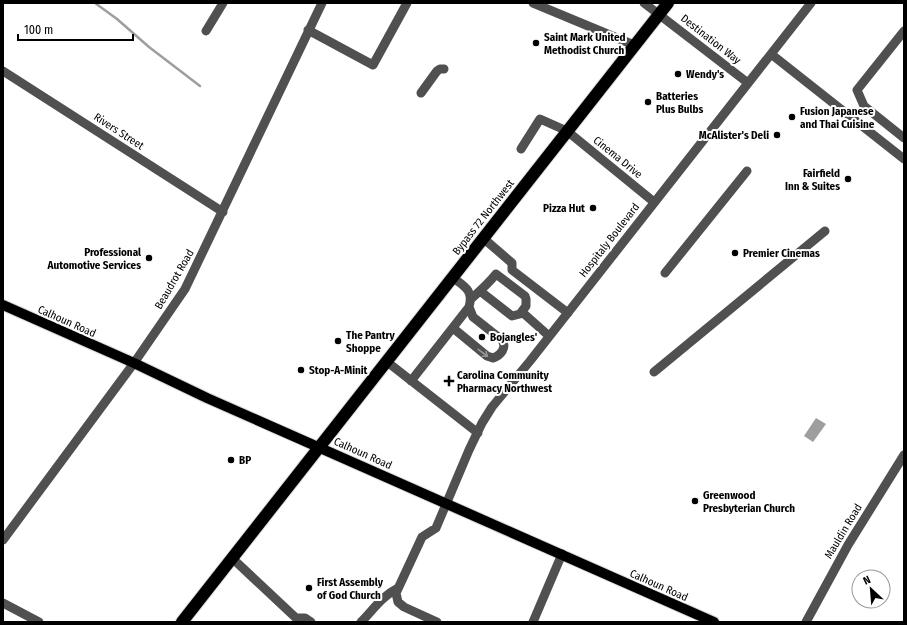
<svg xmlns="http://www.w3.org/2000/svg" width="907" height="625" font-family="'Fira Sans Condensed',sans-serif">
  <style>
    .water { fill: #9e9e9e }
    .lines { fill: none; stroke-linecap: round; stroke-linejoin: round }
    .stream { stroke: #9e9e9e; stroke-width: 2.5 }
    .major-casing { stroke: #dbdbdb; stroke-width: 12 }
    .highway-casing { stroke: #dbdbdb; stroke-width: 14 }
    .minor { stroke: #505050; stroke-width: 9 }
    .major { stroke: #000; stroke-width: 10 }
    .highway { stroke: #000; stroke-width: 12 }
    .oneway { stroke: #969696 }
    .poi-dot { fill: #000; stroke: #fff; stroke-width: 1.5 }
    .labels { text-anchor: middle; stroke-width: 4; stroke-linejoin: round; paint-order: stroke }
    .poi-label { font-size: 11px; font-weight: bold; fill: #000; stroke: #fff; text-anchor: start }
    .street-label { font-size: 11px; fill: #000; stroke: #fff }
  </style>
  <rect width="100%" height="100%" fill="#fff"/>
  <!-- water -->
  <path class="water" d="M816 418 826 424 813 442 804 436Z"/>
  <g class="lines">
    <!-- stream -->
    <path class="stream" d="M95 3 117 19 149 47 200 86"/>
    <defs>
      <path id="major" d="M3 305 134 363 207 398 714 622"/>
      <path id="highway" d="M182 622 668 3"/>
    </defs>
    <!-- major casing -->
    <use href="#major" class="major-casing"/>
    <!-- highway casing -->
    <use href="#highway" class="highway-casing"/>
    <!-- minor -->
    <path class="minor" d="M533 3 634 45
      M644 3 748 83
      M308 30 373 65 407 3
      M206 31 223 3
      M904 31 857 90 864 106 904 138
      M771 54 904 159
      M3 71 223 212
      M421 93 437 71 440 69H444
      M521 149 540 119 567 131 654 202
      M483 238 512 263V270L568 313
      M665 273 747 171
      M471 299C480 291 489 283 496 274L525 296 526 299V306L520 314 512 316 480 291
      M522 312 549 336
      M453 328 487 356 493 358C501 355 507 348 502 340L473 317 469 307
      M386 361 478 433
      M654 372 825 231
      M411 381 469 307C474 290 464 286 452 277
      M3 540 134 363 185 289 322 3
      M232 558 296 618H305L311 622
      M3 603 39 622
      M361 622C373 610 382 596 398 588
      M437 622 404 607 398 602 396 593 422 537 436 528 469 450 482 423 492 407 530 361 811 3
      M533 622 562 554
      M806 622 848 545 904 455"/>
    <!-- major -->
    <use href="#major" class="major"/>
    <!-- highway -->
    <use href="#highway" class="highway"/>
  </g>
  <!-- one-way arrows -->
  <defs><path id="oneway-shaft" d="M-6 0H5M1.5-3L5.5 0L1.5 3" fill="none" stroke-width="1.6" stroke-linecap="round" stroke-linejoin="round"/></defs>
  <use class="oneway" href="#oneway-shaft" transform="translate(483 353) rotate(37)"/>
  <!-- markers -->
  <g class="poi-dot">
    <circle cx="536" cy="43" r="4"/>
    <circle cx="678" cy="74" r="4"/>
    <circle cx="648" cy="102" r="4"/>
    <circle cx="792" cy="117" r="4"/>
    <circle cx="777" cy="135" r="4"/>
    <circle cx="848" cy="179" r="4"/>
    <circle cx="593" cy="208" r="4"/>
    <circle cx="735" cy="253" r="4"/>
    <circle cx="149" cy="258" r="4"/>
    <circle cx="482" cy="337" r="4"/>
    <circle cx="338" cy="341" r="4"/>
    <circle cx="301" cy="370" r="4"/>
    <path d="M447 375h4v4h4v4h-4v4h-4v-4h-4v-4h4z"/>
    <circle cx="231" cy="460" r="4"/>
    <circle cx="695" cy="501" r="4"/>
    <circle cx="309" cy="588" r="4"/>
  </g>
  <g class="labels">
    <!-- poi labels -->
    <g class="poi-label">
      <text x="544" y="41">Saint Mark United<tspan x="544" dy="13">Methodist Church</tspan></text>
      <text x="686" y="78">Wendy's</text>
      <text x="656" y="100">Batteries<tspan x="656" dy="13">Plus Bulbs</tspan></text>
      <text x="800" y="115">Fusion Japanese<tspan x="800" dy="13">and Thai Cuisine</tspan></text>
      <text x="769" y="139" text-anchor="end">McAlister's Deli</text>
      <text x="840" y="177" text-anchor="end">Fairfield<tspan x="840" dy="13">Inn &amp; Suites</tspan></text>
      <text x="585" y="212" text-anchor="end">Pizza Hut</text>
      <text x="141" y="256" text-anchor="end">Professional<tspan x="141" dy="13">Automotive Services</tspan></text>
      <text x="743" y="257">Premier Cinemas</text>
      <text x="346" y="339">The Pantry<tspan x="346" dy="13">Shoppe</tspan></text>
      <text x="490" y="341">Bojangles'</text>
      <text x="309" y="374">Stop-A-Minit</text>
      <text x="457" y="379">Carolina Community<tspan x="457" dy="13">Pharmacy Northwest</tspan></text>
      <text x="239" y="464">BP</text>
      <text x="703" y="499">Greenwood<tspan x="703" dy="13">Presbyterian Church</tspan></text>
      <text x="317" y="586">First Assembly<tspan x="317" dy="13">of God Church</tspan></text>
    </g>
    <!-- street labels -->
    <g class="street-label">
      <text transform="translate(711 39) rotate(38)" y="4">Destination Way</text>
      <text transform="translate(119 131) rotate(33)" y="4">Rivers Street</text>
      <text transform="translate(618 157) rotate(39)" y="4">Cinema Drive</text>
      <text transform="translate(483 217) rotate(-52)" y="4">Bypass 72 Northwest</text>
      <text transform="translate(609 240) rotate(-52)" y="4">Hospitaly Boulevard</text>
      <text transform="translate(174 279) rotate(-60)" y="4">Beaudrot Road</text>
      <text transform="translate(67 321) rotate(24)" y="4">Calhoun Road</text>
      <text transform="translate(363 453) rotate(24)" y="4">Calhoun Road</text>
      <text transform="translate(843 531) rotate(-59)" y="4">Mauldin Road</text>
      <text transform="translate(659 585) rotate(24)" y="4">Calhoun Road</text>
    </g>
  </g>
  <!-- border -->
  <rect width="907" height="625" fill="none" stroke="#000000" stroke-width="8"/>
  <!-- north arrow -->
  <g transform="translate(871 589) rotate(334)"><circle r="19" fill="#ffffff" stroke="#999999"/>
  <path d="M0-3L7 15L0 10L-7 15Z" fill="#000000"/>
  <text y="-6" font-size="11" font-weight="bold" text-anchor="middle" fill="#000000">N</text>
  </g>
  <!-- scale -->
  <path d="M18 34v6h115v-6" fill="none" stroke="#000000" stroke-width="2"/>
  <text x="24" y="34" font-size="12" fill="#000000" stroke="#ffffff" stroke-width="3" paint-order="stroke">100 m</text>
</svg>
